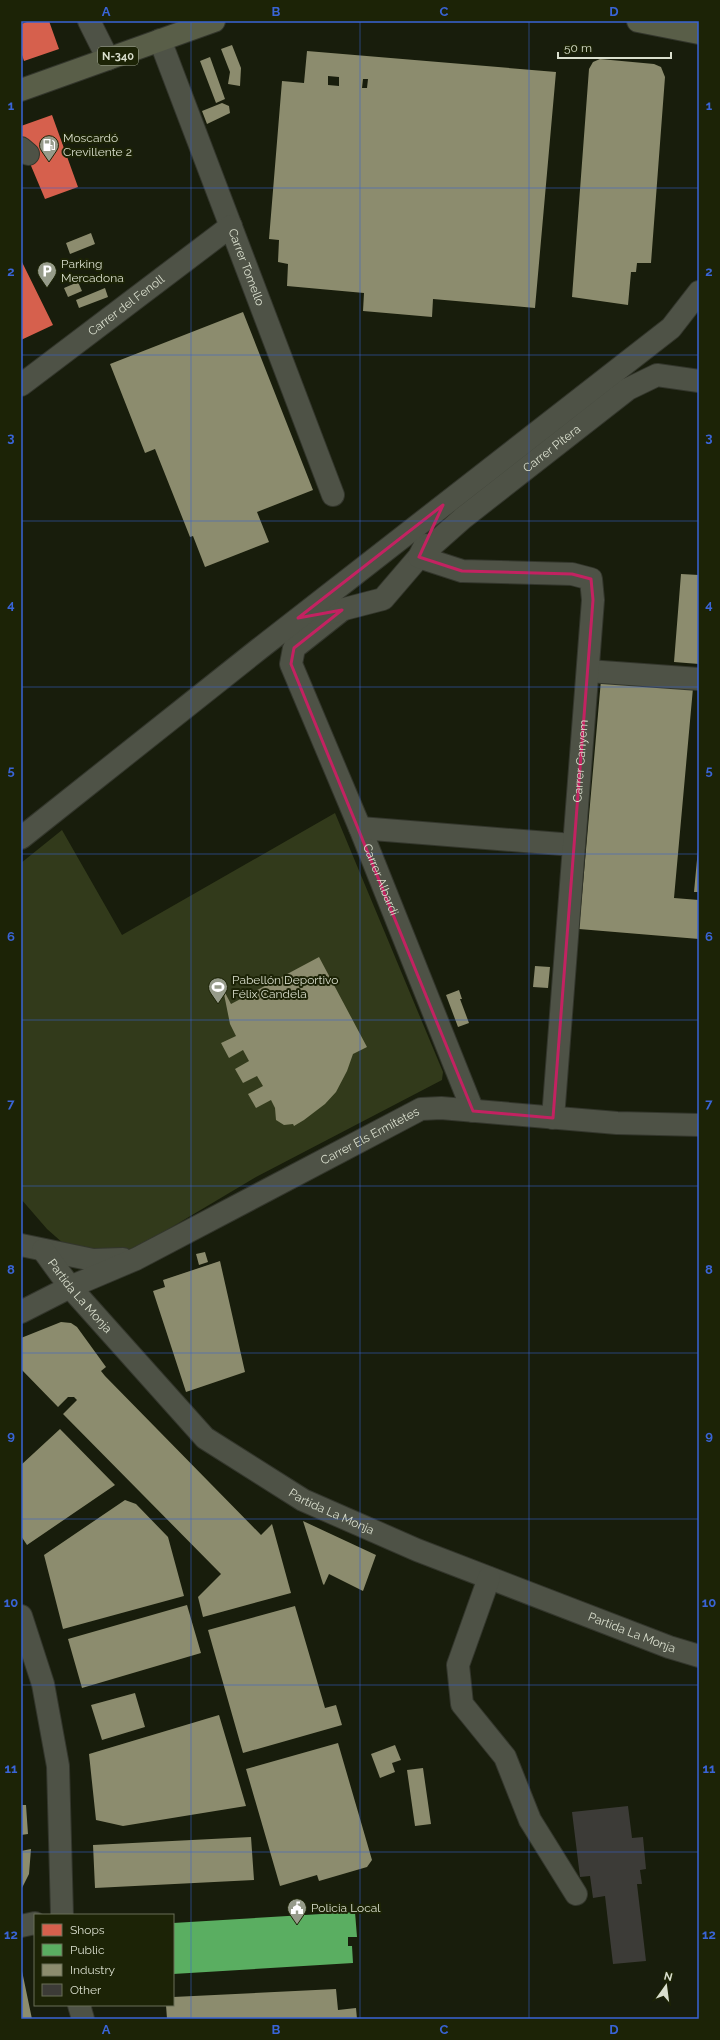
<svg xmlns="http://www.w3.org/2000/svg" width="720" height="2040" font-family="Raleway,sans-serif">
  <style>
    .green { fill: #323a1b }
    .shops { fill: #d6604d }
    .public { fill: #5aae61 }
    .industry { fill: #8c8c6e; fill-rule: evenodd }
    .building { fill: #3c3b37 }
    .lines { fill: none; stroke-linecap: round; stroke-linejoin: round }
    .minor-casing { stroke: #33362c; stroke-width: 24 }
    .highway-casing { stroke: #33362c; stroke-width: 24 }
    .minor { stroke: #4e5246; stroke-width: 22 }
    .highway { stroke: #595e48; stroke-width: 22 }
    .marked { fill: none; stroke: #c32261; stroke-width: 3; stroke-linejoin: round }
    .grid { fill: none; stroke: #3964d6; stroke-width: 1; stroke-opacity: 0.55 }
    .labels { text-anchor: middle; stroke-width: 4; stroke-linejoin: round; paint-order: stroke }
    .shield { fill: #1c2306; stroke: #a1a792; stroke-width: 1 }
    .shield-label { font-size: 11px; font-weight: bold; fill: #dadfce }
    .poi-label { font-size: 12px; fill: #dadfce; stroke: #1c2306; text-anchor: start }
    .street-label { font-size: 12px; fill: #dadfce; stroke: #1c2306 }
    .neatline { fill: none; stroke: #3964d6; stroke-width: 1.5 }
    .grid-label { font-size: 13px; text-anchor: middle; font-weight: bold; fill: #3964d6 }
  </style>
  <rect width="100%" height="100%" fill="#181d0c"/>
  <!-- green -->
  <path class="green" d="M335 813 443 1072 442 1080 256 1177 130 1252 90 1253 64 1244 47 1229 21 1199V863L62 830 122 935Z"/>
  <!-- shops -->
  <path class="shops" d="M30 21H49L59 49 24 61 21 52V24Z
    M52 115 78 187 45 199 21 142V126Z
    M21 260 53 325 21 340Z"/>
  <!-- public -->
  <path class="public" d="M355 1912 357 1937H348V1946H352L353 1963 173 1974V1923Z"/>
  <!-- industry -->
  <path class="industry" d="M232 45 241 68 240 86 228 84 230 72 221 49Z
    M307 51 556 72 535 308 433 299 432 317 363 311 364 293 287 286 288 264 278 262 279 240 269 239 282 81 304 83ZM328 76 339 77V86L328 85ZM363 79H368L367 88H362Z
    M210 57 225 99 216 103 200 61Z
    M600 59 654 64 661 67 665 77 651 263H637L636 272H631L628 305 572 297 589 69 593 62Z
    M222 103 229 106 230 113 207 124 202 111Z
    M91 233 95 244 70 254 66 243Z
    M78 282 82 291 68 297 64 288Z
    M105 288 108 297 79 308 76 300Z
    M243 312 313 490 257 512 269 542 205 567 193 536 190 537 155 449 145 453 110 364Z
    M681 574 699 575V664L674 662Z
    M601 680 693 688 674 898 699 900V939L579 929Z
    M698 849 699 850V892H694Z
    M319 957 367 1047 353 1054 347 1071 336 1092 325 1104 304 1120 294 1126 293 1124 284 1125 276 1120 275 1108 271 1100 256 1108 248 1094 263 1086 257 1076 243 1083 235 1069 249 1061 243 1050 229 1058 221 1043 236 1036 230 1024 223 989 231 1004Z
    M535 966 550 967 548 988 533 987Z
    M459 990 462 999H460L469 1023 458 1027 446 995Z
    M205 1252 208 1262 199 1265 196 1254Z
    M220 1261 245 1372 186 1392 153 1291 165 1287 163 1280Z
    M61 1322 71 1323 77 1327 106 1367 101 1371 105 1376 261 1535 272 1524 291 1593 203 1617 198 1597 221 1574 63 1414 77 1400 74 1397H68L58 1407 21 1369V1338Z
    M60 1429 115 1485 27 1545 21 1536V1465Z
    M125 1500 136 1504 168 1537 184 1596 63 1629 44 1555Z
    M303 1521 376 1555 363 1591 329 1574 324 1585 323 1584Z
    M187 1605 201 1653 82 1688 68 1639Z
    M295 1606 325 1708 336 1705 342 1725 243 1753 208 1630Z
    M135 1693 145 1727 102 1740 91 1705Z
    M219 1715 246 1806 123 1826 96 1820 89 1754Z
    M338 1743 372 1860 367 1867 319 1881 317 1875 280 1886 246 1769Z
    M395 1745 401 1760 392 1763 395 1772 380 1778 371 1754Z
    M423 1768 431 1824 415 1826 407 1770Z
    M21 1805H26L28 1834 21 1835Z
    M251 1837 254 1880 95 1888 93 1845Z
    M31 1849 29 1874 21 1890V1851Z
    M21 1971H22L32 2019H21Z
    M336 1989 338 2010 356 2008 357 2019H167L166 2005H173V1997Z"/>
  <!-- building -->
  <path class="building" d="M628 1806 632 1838 643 1837 646 1869 640 1870 642 1884H637L646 1961 613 1964 605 1896 593 1898 590 1876 580 1877 572 1812Z"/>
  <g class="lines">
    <defs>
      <g id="minor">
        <path d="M89 21 108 59"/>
        <path id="s1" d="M160 40 333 495"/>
        <path d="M21 148 28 154"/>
        <path id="s2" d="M21 385 231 226"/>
        <path id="s3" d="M342 610 294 648 291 664 360 828 473 1111"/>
        <path d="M329 613 383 599 419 557 425 545"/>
        <path d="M588 671 699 679"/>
        <path d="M360 828 574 845"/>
        <path d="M21 838 259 649 671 328 699 292"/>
        <path id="s4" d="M553 1118 593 600 591 579 572 574 462 571 419 557 463 518 628 389 657 375 699 381"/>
        <path d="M21 1245 93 1260 123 1259"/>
        <path id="s5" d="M43 1250 70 1287 205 1438 303 1500 417 1550 669 1647 699 1656"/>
        <path id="s6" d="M21 1312 70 1287 136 1259 421 1109 441 1108 617 1123 699 1125"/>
        <path d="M489 1578 458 1665 462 1704 505 1757 530 1820 576 1894"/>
        <path d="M21 1616 43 1684 58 1766 62 1915"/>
        <path d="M21 1926 35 1923"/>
        <path d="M79 2005 83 2019"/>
      </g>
      <path id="highway" d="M638 21 699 33
        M21 90 214 21"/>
    </defs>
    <!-- minor casing -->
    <use href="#minor" class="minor-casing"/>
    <!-- highway casing -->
    <use href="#highway" class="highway-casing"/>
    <!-- minor -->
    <use href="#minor" class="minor"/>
    <!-- highway -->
    <use href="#highway" class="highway"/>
  </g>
  <!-- marked area -->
  <path class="marked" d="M443 505 419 557 462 571 572 574 591 579 593 600 553 1118 473 1111 291 664 294 648 342 610 298 618Z"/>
  <!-- grid -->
  <path class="grid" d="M191 21V2019M360 21V2019M529 21V2019M21 188H699M21 355H699M21 521H699M21 687H699M21 854H699M21 1020H699M21 1186H699M21 1353H699M21 1519H699M21 1685H699M21 1852H699"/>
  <!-- icons -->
  <defs>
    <symbol id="fuel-pin" viewBox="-11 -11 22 30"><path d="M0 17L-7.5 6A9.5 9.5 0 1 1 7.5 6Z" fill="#969b8a" stroke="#1c2306"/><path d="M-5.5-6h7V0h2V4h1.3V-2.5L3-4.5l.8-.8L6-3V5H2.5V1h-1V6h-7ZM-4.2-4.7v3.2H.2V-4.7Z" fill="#fff"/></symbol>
    <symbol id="parking-pin" viewBox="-11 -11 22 30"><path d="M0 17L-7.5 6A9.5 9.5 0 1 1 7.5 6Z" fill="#969b8a" stroke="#1c2306"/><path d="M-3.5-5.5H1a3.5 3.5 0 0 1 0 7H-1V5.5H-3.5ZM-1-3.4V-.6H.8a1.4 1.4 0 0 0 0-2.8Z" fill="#fff"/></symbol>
    <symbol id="stadium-pin" viewBox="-11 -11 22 30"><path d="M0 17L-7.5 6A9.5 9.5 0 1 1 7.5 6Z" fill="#969b8a" stroke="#1c2306"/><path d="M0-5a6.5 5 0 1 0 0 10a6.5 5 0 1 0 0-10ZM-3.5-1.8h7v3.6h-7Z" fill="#fff"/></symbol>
    <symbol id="civic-pin" viewBox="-11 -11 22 30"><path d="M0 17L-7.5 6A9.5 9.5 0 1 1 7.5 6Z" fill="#969b8a" stroke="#1c2306"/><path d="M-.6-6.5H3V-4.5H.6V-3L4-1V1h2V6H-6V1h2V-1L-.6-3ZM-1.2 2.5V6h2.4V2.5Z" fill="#fff"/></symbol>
  </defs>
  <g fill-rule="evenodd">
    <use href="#fuel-pin" x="38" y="134" width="22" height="30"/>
    <use href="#parking-pin" x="36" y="260" width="22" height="30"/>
    <use href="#stadium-pin" x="207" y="976" width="22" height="30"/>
    <use href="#civic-pin" x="286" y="1897" width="22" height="30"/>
  </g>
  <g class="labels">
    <!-- shield labels -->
    <rect class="shield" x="98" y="47" width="40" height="18" rx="3"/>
    <g class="shield-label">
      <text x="118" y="60">N-340</text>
    </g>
    <!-- poi labels -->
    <g class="poi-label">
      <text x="63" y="142">Moscardó<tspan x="63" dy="14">Crevillente 2</tspan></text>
      <text x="61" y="268">Parking<tspan x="61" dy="14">Mercadona</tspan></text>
      <text x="232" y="984">Pabellón Deportivo<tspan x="232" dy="14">Félix Candela</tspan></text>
      <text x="311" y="1912">Policia Local</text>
    </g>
    <!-- street labels -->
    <g class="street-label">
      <text dy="4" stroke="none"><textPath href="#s1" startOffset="243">Carrer Tomello</textPath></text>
      <text dy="4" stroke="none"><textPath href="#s2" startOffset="132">Carrer del Fenoll</textPath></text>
      <text dy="4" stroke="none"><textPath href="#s4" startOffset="887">Carrer Pitera</textPath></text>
      <text dy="4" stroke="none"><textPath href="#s4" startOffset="358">Carrer Canyem</textPath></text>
      <text dy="4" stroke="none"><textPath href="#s3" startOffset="311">Carrer Albardi</textPath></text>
      <text dy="4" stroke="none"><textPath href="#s6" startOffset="391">Carrer Els Ermitetes</textPath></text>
      <text dy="4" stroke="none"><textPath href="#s5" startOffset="59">Partida La Monja</textPath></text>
      <text dy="4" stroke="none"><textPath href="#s5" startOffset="395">Partida La Monja</textPath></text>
      <text dy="4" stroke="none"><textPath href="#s5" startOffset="719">Partida La Monja</textPath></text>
    </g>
  </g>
  <!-- border -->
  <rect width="720" height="2040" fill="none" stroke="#1c2306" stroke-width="44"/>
  <!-- legend -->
  <rect x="34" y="1914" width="140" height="92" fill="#1c2306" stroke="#686e56"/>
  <rect x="42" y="1924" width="20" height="12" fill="#d6604d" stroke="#686e56"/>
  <text x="70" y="1934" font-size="12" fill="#dadfce">Shops</text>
  <rect x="42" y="1944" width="20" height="12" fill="#5aae61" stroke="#686e56"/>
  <text x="70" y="1954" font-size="12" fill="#dadfce">Public</text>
  <rect x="42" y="1964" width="20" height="12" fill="#8c8c6e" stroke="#686e56"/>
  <text x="70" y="1974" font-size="12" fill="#dadfce">Industry</text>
  <rect x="42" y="1984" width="20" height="12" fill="#3c3b37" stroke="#686e56"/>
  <text x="70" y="1994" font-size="12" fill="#dadfce">Other</text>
  <!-- north arrow -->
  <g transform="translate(666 1986) rotate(14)" stroke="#1c2306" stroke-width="3" paint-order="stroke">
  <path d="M0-3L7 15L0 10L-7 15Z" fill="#dadfce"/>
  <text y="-6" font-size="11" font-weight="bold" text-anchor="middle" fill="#dadfce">N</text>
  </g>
  <!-- scale -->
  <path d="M558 52v6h113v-6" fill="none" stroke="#dadfce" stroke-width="2"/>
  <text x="564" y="52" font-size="12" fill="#dadfce" stroke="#1c2306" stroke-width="3" paint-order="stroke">50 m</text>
  <rect x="22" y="22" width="676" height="1996" class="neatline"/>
  <g class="grid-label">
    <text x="106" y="16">A</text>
    <text x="276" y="16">B</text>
    <text x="444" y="16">C</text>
    <text x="614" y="16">D</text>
    <text x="11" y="110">1</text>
    <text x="709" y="110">1</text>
    <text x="11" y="276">2</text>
    <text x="709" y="276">2</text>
    <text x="11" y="442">3</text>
    <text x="709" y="442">3</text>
    <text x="11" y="609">4</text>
    <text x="709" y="609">4</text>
    <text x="11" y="775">5</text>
    <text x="709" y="775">5</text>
    <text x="11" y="941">6</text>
    <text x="709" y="941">6</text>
    <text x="11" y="1108">7</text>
    <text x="709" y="1108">7</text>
    <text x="11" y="1274">8</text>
    <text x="709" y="1274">8</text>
    <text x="11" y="1440">9</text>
    <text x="709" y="1440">9</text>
    <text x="11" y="1607">10</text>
    <text x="709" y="1607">10</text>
    <text x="11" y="1773">11</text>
    <text x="709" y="1773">11</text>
    <text x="11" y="1939">12</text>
    <text x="709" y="1939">12</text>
    <text x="106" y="2034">A</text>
    <text x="276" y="2034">B</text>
    <text x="444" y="2034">C</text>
    <text x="614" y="2034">D</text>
  </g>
</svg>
